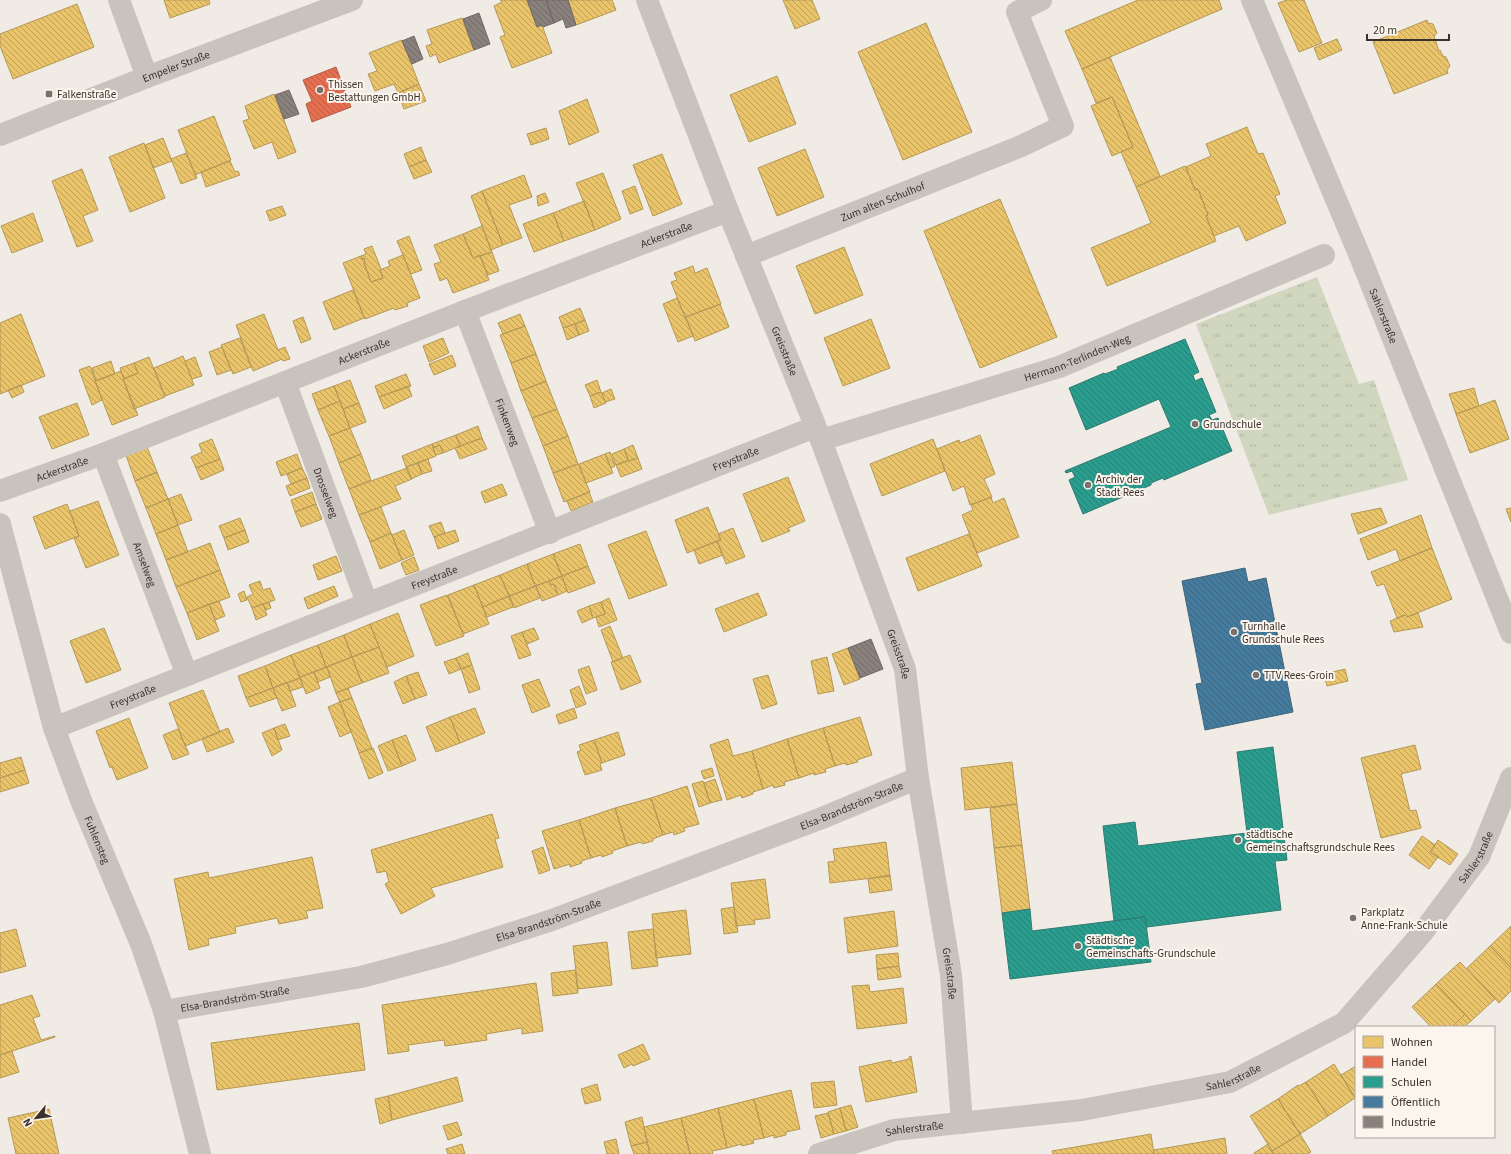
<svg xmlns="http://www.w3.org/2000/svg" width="1511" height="1154" font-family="'Source Sans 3',sans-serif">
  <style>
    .grass { fill: url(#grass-tufts) }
    .homes { fill: url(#homes-back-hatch); stroke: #b59857 }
    .shops { fill: url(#shops-back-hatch); stroke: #b35c46 }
    .schools { fill: url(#schools-back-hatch); stroke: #2f7c71 }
    .public { fill: url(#public-back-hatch); stroke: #42647b }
    .industry { fill: url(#industry-back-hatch); stroke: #726964 }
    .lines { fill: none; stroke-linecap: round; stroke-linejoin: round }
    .minor { stroke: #c9c3be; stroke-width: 22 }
    .poi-dot { fill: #7a716c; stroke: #fbf5ee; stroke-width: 1.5 }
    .labels { text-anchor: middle; stroke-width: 4; stroke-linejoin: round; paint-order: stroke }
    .street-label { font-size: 11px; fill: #3b302b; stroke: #fbf5ee }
    .poi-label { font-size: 11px; fill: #3b302b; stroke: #fbf5ee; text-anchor: start }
  </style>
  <defs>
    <pattern id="grass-tufts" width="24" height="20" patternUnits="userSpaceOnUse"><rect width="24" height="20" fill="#d1d6bf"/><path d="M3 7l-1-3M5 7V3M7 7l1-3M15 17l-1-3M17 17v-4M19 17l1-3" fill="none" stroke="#b4b8a4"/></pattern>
    <pattern id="homes-back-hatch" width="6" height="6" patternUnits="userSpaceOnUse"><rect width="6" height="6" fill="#e9c46a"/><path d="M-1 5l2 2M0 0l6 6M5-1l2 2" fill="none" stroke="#bea057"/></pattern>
    <pattern id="shops-back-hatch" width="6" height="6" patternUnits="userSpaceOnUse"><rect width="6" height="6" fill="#e76f51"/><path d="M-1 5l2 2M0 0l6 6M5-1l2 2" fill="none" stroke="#bc5c43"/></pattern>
    <pattern id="schools-back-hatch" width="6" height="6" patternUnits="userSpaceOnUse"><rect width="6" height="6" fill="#2a9d8f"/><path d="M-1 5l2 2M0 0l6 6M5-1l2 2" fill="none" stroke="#258075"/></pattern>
    <pattern id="public-back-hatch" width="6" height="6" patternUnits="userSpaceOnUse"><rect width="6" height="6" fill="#457b9d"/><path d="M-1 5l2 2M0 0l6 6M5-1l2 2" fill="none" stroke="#3b6580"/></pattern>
    <pattern id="industry-back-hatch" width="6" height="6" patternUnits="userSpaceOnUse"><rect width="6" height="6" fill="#8a817c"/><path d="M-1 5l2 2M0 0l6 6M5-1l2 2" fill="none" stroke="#726a66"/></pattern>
  </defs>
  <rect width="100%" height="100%" fill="#f0ebe5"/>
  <!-- grass -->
  <path class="grass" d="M1317 277 1359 384 1374 380 1408 480 1269 515 1196 324Z"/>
  <!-- homes -->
  <path class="homes" d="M164 0H209L210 4 170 18Z
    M500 0H527L537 27 542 25 552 53 512 68 500 37 505 35 494 6 502 2Z
    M568 0H612L616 10 576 25Z
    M783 0H812L820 19 795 29Z
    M1138 0H1219L1222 9 1082 69 1065 31Z
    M1287 0H1304L1322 43 1299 52 1278 3Z
    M77 4 94 47 13 79 0 46V34Z
    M462 18 474 50 439 63 436 54 430 57 426 46 432 44 427 30Z
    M1427 20 1428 23 1433 24 1437 33 1434 36 1439 51 1440 50 1443 56 1446 57 1450 66 1447 70 1448 73 1394 94 1373 42Z
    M926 23 972 132 903 160 858 52Z
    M1337 39 1342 50 1319 60 1314 48Z
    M402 40 419 84 398 93 394 84 375 91 368 74 377 71 369 53Z
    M1110 57 1160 176 1136 187 1121 152 1133 147 1112 97 1096 103 1082 69Z
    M777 76 796 124 749 142 730 95Z
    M419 84 426 101 404 109 398 93Z
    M274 94 296 152 278 159 272 142 254 149 243 121 249 119 245 106Z
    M1112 97 1133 147 1112 156 1091 106Z
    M587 99 599 132 569 145 559 111Z
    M214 116 231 160 195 175 178 130Z
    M1247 127 1258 154 1263 153 1280 194 1275 196 1286 223 1246 241 1239 226 1214 236 1206 216 1208 215 1198 189 1195 190 1186 167 1211 156 1206 144Z
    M546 128 549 139 531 145 527 134Z
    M163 138 172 161 153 168 145 145Z
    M144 143 165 198 130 212 109 157Z
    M421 147 426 160 409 167 404 154Z
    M805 149 824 197 777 216 758 168Z
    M186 153 197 178 181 184 171 159Z
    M662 154 682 204 653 216 633 165Z
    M426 160 432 172 414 179 409 167Z
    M230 161 235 172 238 171 240 175 206 187 201 172Z
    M1185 166 1195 190 1198 189 1208 215 1206 216 1216 241 1107 286 1091 248 1151 223 1136 187Z
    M82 169 98 210 83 216 93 241 77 247 52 181Z
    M603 173 621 219 595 230 576 183Z
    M524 175 532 197 509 205 522 238 503 245 482 191Z
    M635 186 643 209 630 214 622 191Z
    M482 191 503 245 491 250 471 196Z
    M545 193 549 202 538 206 537 196Z
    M1000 199 1057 337 980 368 924 231Z
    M584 201 595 230 564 241 553 213Z
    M282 206 286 215 270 221 266 211Z
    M33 213 43 241 12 253 1 226Z
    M553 213 564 241 534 252 523 224Z
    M482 226 492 252 473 258 463 234Z
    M463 234 473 258 480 255 489 280 453 293 447 278 440 281 434 264 441 262 434 245Z
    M409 236 422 270 411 274 397 241Z
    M372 246 381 269 380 270 383 278 371 282 364 263H365L364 258 362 259 361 256 366 254 364 249Z
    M844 247 863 295 815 314 796 266Z
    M492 252 499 271 488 275 480 256Z
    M403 255 420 298 407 303 408 306 395 310 394 308 365 319 343 263 361 256 362 259 364 258 365 263H364L371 282 383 278 380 270 390 266 388 261Z
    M693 266 695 273 707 268 721 304 685 317 671 282 677 280 674 273Z
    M353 290 364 318 334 330 323 302Z
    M677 298 693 336 678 342 663 304Z
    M720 304 729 327 695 341 686 317Z
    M580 308 585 320 563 328 559 317Z
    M21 314 45 376 0 394V323Z
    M264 314 278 350 285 347 290 359 283 361 282 359 253 371 236 325Z
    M520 314 525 326 503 334 498 323Z
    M303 317 311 339 301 343 293 321Z
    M871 319 890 368 843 386 824 338Z
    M585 320 589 331 579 335 575 324Z
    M575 324 579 335 567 340 563 328Z
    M525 326 536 354 511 363 500 335Z
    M240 338 251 367 233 374 221 345Z
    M443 338 449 353 429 362 423 346Z
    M222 347 231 370 217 375 209 352Z
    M536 354 546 381 521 391 511 363Z
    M452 355 456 366 434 375 429 364Z
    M183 356 194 385 165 396 154 368Z
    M149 357 165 397 134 409 123 379 138 373 134 363Z
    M195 357 202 376 192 379 185 361Z
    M111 361 115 374 96 381 92 368Z
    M134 363 138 373 124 379 120 368Z
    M90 366 102 400 92 405 79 370Z
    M121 371 124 379H123L138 415 112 425 95 381Z
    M406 374 411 386 379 397 375 386Z
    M350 380 359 403 343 409 334 386Z
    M597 380 601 392 590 396 585 385Z
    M546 381 557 409 532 418 521 391Z
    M21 385 24 392 12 398 8 390Z
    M334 386 340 401 318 410 312 394Z
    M408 386 412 396 384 409 379 397Z
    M1474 388 1479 406 1456 414 1449 394Z
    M611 389 615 399 605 402 602 393Z
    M601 392 606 403 594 408 590 396Z
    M1495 400 1509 439 1470 453 1456 414Z
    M340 401 350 428 329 436 318 410Z
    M77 403 89 435 52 449 39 417Z
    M359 403 366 422 350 428 343 409Z
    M557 409 568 436 543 446 532 418Z
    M478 426 482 438 460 446 456 435Z
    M350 428 361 454 339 463 329 436Z
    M456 435 460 446 443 453 440 445 433 448 432 444Z
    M980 435 995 474 984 479 992 497 970 505 964 486 953 491 937 449 959 440 960 443Z
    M568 436 578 464 553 473 543 446Z
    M482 438 487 449 460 459 455 448Z
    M212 439 220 459 196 468 191 457 202 452 199 444Z
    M933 439 945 471 882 496 870 464Z
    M432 444 436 456 406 467 402 456Z
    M440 445 443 453 436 455 433 448Z
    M633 445 638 458 629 461 624 449Z
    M147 447 157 472 135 481 126 455Z
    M624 449 628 460 616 465 612 454Z
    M610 452 615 466 611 468 605 454Z
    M297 454 302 468 281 476 276 462Z
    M361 454 371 480 349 489 339 463Z
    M605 454 613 473 586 483 579 464Z
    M638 458 642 469 621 477 616 465Z
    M220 459 224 470 201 480 196 468Z
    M428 459 432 471 422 474 418 463Z
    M418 463 422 474 411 479 406 467Z
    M578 464 590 492 564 502 553 473Z
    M302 468 307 478 291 484 287 474Z
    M407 468 412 479 395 486 401 499 359 515 349 489Z
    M157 472 168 499 146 508 135 481Z
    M788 477 805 521 788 528 790 531 762 542 743 494Z
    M307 478 310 488 290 496 286 486Z
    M502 484 507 495 485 503 481 492Z
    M312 492 316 504 295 512 291 500Z
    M589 492 593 502 571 511 567 501Z
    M181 494 192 520 178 525 168 499Z
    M991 497 993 503 1004 498 1019 537 977 553 962 515 973 510 971 505Z
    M168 499 178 525 156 534 146 508Z
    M98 501 119 555 86 568 74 538 79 536 70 511Z
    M67 504 79 536 45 549 33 517Z
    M316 504 322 519 301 527 295 512Z
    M381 507 391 533 370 542 359 515Z
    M708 507 721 540 687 553 675 520Z
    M1381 508 1387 523 1358 534 1351 514Z
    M1511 508V522L1506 509Z
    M1421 515 1432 548 1400 561 1396 549 1368 560 1360 539Z
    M240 518 245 530 224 538 219 526Z
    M441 522 445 533 434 537 429 526Z
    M178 525 188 552 166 560 156 534Z
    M733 528 745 557 726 564 717 541 721 540 718 534Z
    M245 530 249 542 228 550 224 538Z
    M404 530 414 555 402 560 392 535Z
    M455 530 459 541 438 549 434 537Z
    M646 531 667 585 629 599 608 545Z
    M391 533 402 560 380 569 370 542Z
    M969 534 982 566 918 591 906 558Z
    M717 541 723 555 699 564 694 550Z
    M210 543 220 570 176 587 166 560Z
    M580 544 588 566 562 576 553 554Z
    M1432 548 1452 599 1407 617 1405 615 1397 618 1384 584 1377 586 1371 572Z
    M553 554 562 576 535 586 527 564Z
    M336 556 342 571 318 580 313 565Z
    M414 557 419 570 406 575 401 563Z
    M527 564 535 586 509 596 500 575Z
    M588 566 595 583 568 593 562 576Z
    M220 570 230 597 187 613 176 587Z
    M500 575 509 596 483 607 474 585Z
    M562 576 567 591 558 595 554 584 551 585 549 581Z
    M260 581 263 590 270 588 275 600 252 608 247 597 253 594 249 585Z
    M549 581 551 585 554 584 558 595 542 601 536 586Z
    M474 585 489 624 463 634 448 595Z
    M334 586 338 596 308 609 304 598Z
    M536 586 540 598 514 608 510 596Z
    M244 591 247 600 241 602 238 594Z
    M758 593 767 615 724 632 715 609Z
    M447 595 464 636 436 646 420 605Z
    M509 596 513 607 487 617 483 607Z
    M609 598 617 620 599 627 596 617 605 614 601 602Z
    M219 601 225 616 215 620 209 604Z
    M269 602 271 608 266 610 263 604Z
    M601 602 605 614 593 618 589 606Z
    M209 604 219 631 197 640 187 613Z
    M263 604 267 615 256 620 252 608Z
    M589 606 593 618 582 623 577 611Z
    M398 613 414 656 387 667 370 624Z
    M1418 613 1423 627 1394 632 1390 621 1405 615 1407 617Z
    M370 624 379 647 352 657 344 635Z
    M610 626 623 658 613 662 601 630Z
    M104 628 121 670 86 683 70 641Z
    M534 628 539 639 527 644 522 632Z
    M522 632 531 655 519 659 511 636Z
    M344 635 352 657 326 667 318 645Z
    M318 645 326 667 300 677 291 655Z
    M379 647 389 673 362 683 352 657Z
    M848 648 860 679 844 685 832 654Z
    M468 653 472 665 461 669 456 658Z
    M291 655 300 678 273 688 265 666Z
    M630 655 641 682 621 690 611 662Z
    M352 657 362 683 336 693 327 667Z
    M827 657 834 691 818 694 811 661Z
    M456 658 461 669 449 674 444 662Z
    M472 665 480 689 469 693 461 669Z
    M265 666 273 688 246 698 238 676Z
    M589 666 597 690 586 694 578 670Z
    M327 667 330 677 318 682 314 672Z
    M1345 669 1348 681 1327 686 1324 674Z
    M314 672 320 688 306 694 300 677Z
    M418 672 427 695 415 699 406 676Z
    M768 675 777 704 762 709 753 679Z
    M406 676 415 699 403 704 394 682Z
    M300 678 303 687 290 691 287 683Z
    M539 679 550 706 532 713 522 685Z
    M287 682 296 706 282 711 273 688Z
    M579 686 586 704 576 708 570 690Z
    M273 688 277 698 250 707 246 698Z
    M348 688 352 698 340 702 336 693Z
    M203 690 220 732 185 746 169 703Z
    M352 698 372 748 359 753 340 702Z
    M340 702 351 732 340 737 328 707Z
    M475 708 485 733 460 743 450 717Z
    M574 708 577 718 559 724 556 715Z
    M450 717 460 743 436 752 426 727Z
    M860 717 872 755 857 760 858 762 846 765 845 763 835 766 823 728Z
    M129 718 148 768 117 780 112 767 110 768 96 731Z
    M285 724 290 736 278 740 274 728Z
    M228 728 234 742 207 752 202 739Z
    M274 728 282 750 272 756 262 733Z
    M823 728 835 766 825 769 826 772 814 775V773L799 778 787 739Z
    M178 729 189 754 173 760 163 735Z
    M618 732 625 755 602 763 594 740Z
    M406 735 416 760 402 766 392 740Z
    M728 739 733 756 752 751 763 789 753 792V794L742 798 741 795 727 800 710 745Z
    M787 739 799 778 784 782 785 785 774 788 773 785 763 789 752 751Z
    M392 740 402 766 388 771 378 746Z
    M594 740 602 763 600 764 602 770 585 775 577 752 581 750 579 745Z
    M1415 745 1421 769 1401 774 1410 811 1416 810 1421 828 1381 838 1361 758Z
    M373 748 383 773 369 779 359 753Z
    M21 757 25 770 0 778V763Z
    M1012 762 1017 804 965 810 961 768Z
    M712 768 714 776 704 779 701 771Z
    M25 770 29 783 0 792V778Z
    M715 779 722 800 710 803 704 783Z
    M703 781 710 803 699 807 692 784Z
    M687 786 699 824 684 828 685 831 674 835 673 832 663 835 651 798Z
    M651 798 663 835 653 839V841L642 844 641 842 627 846 615 808Z
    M1017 804 1022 845 994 848 990 808Z
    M615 808 627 846 612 851 613 853 602 857 601 855 591 858 579 820Z
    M492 814 499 838 495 839 503 867 431 888 435 896 401 914 385 884 389 882 386 871 377 873 371 850Z
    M579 820 591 858 581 861 582 863 570 867V864L554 869 542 831Z
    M1422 836 1435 845 1430 852 1438 857 1429 869 1409 855Z
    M1438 840 1458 854 1450 865 1430 852Z
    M886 842 890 876 830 883 828 862 835 861 833 849Z
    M1022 845 1030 909 1002 913 994 848Z
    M543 847 550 870 539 874 532 851Z
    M312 857 323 908 306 911 308 918 279 924 277 918 235 927 236 933 208 939 209 945 189 950 174 879 208 872 209 878Z
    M890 875 892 890 870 893 868 879Z
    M765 879 770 918 754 920 755 924 736 926 731 883Z
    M734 907 738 932 724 934 721 909Z
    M686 910 691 954 656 958 652 914Z
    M894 911 898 946 848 953 844 918Z
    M1511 926V968L1490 946Z
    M16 929 26 966 0 973V933Z
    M653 929 658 966 632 969 628 932Z
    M607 942 612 985 578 989 573 946Z
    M1490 946 1511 968V991L1499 1003 1467 968Z
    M898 953 899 966 877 969 876 955Z
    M1460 962 1495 999 1471 1021 1436 984Z
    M899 966 901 977 878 980 877 969Z
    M575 970 578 993 553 996 551 973Z
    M536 983 543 1031 522 1034V1028L486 1034 487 1040 445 1046 444 1040 408 1045 409 1051 388 1054 382 1005Z
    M1436 984 1465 1014 1452 1027H1431L1412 1007Z
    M869 985 870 992 903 988 907 1023 857 1029 852 986Z
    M32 995 40 1016 33 1018 41 1040 55 1036V1037L0 1055V1005Z
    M1465 1014 1471 1021 1464 1027H1452Z
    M359 1023 365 1070 217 1090 211 1043Z
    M643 1044 650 1059 633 1066 632 1064 624 1068 618 1055Z
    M12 1051 19 1072 0 1078V1055Z
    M911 1056 917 1092 866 1102 859 1067 891 1060 892 1063 909 1059V1057Z
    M1334 1064 1355 1098 1328 1116 1306 1082Z
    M1356 1066V1099L1341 1075Z
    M457 1077 463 1101 392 1120 388 1096Z
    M834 1081 837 1105 814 1108 811 1083Z
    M1306 1082 1328 1116 1300 1134 1278 1099 1298 1085 1299 1086Z
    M597 1084 601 1100 585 1104 581 1089Z
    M791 1090 800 1129 786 1132V1135L774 1138V1135L764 1138 754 1099Z
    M388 1096 392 1120 380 1124 375 1099Z
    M754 1099 764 1138 753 1140 754 1143 742 1146V1144L727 1148 718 1108Z
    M1278 1099 1300 1134 1272 1151 1250 1116Z
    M851 1105 858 1127 846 1131 840 1108Z
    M718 1108 727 1148 712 1151 713 1154H690L681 1118Z
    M840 1108 846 1131 834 1134 828 1112Z
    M49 1109 59 1154H16L8 1118Z
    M828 1113 834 1134 821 1138 815 1116Z
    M642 1117 647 1142 631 1146 625 1122Z
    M681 1118 690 1154H650L644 1127Z
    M457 1122 462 1135 448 1140 443 1126Z
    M1151 1134 1154 1154H1053L1052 1151Z
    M1300 1134 1311 1152 1308 1154H1274L1272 1151Z
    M1225 1138 1227 1154H1154V1150Z
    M616 1139 619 1154H607L604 1142Z
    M647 1142 650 1154H634L631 1146Z
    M462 1144 465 1154H448L446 1149Z
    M1268 1144 1274 1154H1254V1153Z"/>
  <!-- shops -->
  <path class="shops" d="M336 67 351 107 312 122 306 104 312 101 303 80Z"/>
  <!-- schools -->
  <path class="schools" d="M1185 339 1199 372 1193 375 1195 381 1202 378 1216 412 1209 415 1212 420 1218 418 1232 451 1164 480 1163 478 1151 483V485L1083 514 1069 480 1075 477 1072 471 1066 473 1065 471 1171 427 1159 399 1086 430 1069 388 1104 373 1105 374 1118 369 1117 367Z
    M1273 747 1287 860 1275 861 1281 910 1147 927 1145 916H1144V917L1114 921 1103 826 1135 822 1138 846 1247 833 1237 752Z
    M1030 909 1032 931 1144 917V916H1145L1151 962 1010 979 1002 913Z"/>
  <!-- public -->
  <path class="public" d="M1245 568 1248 582 1266 578 1293 712 1205 730 1196 684 1202 683 1182 581Z"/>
  <!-- industry -->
  <path class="industry" d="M527 0H546L554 23 543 27 542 25 537 27Z
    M546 0H568L576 25 566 28 563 19 554 23Z
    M479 13 490 44 474 50 463 19Z
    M414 36 423 59 412 64 402 41Z
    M289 90 299 114 284 119 275 95Z
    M871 639 883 669 860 678 848 648Z"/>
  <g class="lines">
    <!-- minor -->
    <g class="minor">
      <path d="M119 0 147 77"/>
      <path id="s1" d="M647 0 728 211 821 440 905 669 918 778 951 975 962 1123"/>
      <path id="s2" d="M1252 0 1359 254 1511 633"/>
      <path id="s3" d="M0 135 147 77 352 0"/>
      <path id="s4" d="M746 256 1019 147 1063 126 1017 12 1041 0"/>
      <path id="s5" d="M465 311 550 533"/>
      <path id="s6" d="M285 382 367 603"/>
      <path id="s7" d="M821 440 1059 367 1324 255"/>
      <path id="s8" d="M103 454 187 675"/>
      <path id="s9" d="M0 491 103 454 465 311 728 211"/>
      <path id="s10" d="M0 524 54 728 82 803 141 944 164 1011 200 1154"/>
      <path id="s11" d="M54 728C307 626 562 528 815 427"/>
      <path id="s12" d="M164 1011 361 977 447 954 552 920 822 818 918 778"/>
      <path id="s13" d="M819 1154 894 1130 1082 1110 1230 1082 1344 1023 1423 932 1479 857 1511 778"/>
    </g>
  </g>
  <!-- markers -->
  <g class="poi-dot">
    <circle cx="320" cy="90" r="4"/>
    <rect x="45" y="90" width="8" height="8" rx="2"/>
    <circle cx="1195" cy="424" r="4"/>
    <circle cx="1088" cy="485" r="4"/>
    <circle cx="1234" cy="632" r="4"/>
    <circle cx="1256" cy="675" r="4"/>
    <circle cx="1238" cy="840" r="4"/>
    <circle cx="1353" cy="918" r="4"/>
    <circle cx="1078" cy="946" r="4"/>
  </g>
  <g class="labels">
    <!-- street labels -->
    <g class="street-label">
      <text dy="4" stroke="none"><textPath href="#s3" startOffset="189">Empeler Straße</textPath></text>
      <text dy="4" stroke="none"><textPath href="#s4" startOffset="147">Zum alten Schulhof</textPath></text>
      <text dy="4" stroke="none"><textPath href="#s9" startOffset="714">Ackerstraße</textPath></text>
      <text dy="4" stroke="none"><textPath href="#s2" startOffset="342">Sahlerstraße</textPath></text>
      <text dy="4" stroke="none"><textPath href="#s9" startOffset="390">Ackerstraße</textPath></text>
      <text dy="4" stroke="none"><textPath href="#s1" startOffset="377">Greisstraße</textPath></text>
      <text dy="4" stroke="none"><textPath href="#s7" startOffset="269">Hermann-Terlinden-Weg</textPath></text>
      <text dy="4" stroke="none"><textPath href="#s5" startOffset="119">Finkenweg</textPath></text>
      <text dy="4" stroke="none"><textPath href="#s11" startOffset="733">Freystraße</textPath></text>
      <text dy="4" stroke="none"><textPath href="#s9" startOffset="66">Ackerstraße</textPath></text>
      <text dy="4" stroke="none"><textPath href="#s6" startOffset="118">Drosselweg</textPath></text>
      <text dy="4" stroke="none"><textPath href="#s8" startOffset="118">Amselweg</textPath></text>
      <text dy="4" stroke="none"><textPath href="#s11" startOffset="409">Freystraße</textPath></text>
      <text dy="4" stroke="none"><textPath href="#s1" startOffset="701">Greisstraße</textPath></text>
      <text dy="4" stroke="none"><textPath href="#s11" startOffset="85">Freystraße</textPath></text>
      <text dy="4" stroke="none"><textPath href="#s12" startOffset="720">Elsa-Brandström-Straße</textPath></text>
      <text dy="4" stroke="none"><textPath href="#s10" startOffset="331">Fuhlensteg</textPath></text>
      <text dy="4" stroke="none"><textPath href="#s13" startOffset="759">Sahlerstraße</textPath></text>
      <text dy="4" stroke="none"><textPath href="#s12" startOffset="396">Elsa-Brandström-Straße</textPath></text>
      <text dy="4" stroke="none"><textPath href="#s1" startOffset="1025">Greisstraße</textPath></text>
      <text dy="4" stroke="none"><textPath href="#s12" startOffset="72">Elsa-Brandström-Straße</textPath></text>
      <text dy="4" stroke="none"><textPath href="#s13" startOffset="423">Sahlerstraße</textPath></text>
      <text dy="4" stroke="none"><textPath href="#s13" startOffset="99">Sahlerstraße</textPath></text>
    </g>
    <!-- poi labels -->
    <g class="poi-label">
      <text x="328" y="88">Thissen<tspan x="328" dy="13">Bestattungen GmbH</tspan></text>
      <text x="57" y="98">Falkenstraße</text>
      <text x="1203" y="428">Grundschule</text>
      <text x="1096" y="483">Archiv der<tspan x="1096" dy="13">Stadt Rees</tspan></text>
      <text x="1242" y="630">Turnhalle<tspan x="1242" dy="13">Grundschule Rees</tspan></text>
      <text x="1264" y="679">TTV Rees-Groin</text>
      <text x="1246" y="838">städtische<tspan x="1246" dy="13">Gemeinschaftsgrundschule Rees</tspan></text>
      <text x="1361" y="916">Parkplatz<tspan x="1361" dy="13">Anne-Frank-Schule</tspan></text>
      <text x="1086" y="944">Städtische<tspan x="1086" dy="13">Gemeinschafts-Grundschule</tspan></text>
    </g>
  </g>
  <!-- legend -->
  <rect x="1355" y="1026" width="140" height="112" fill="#fbf5ee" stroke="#aea6a0"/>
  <rect x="1363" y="1036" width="20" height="12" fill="#e9c46a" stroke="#aea6a0"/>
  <text x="1391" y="1046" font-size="12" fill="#3b302b">Wohnen</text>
  <rect x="1363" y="1056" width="20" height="12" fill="#e76f51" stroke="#aea6a0"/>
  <text x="1391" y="1066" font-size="12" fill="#3b302b">Handel</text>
  <rect x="1363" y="1076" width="20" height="12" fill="#2a9d8f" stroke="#aea6a0"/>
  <text x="1391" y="1086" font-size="12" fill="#3b302b">Schulen</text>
  <rect x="1363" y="1096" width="20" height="12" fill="#457b9d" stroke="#aea6a0"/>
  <text x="1391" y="1106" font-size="12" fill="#3b302b">Öffentlich</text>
  <rect x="1363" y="1116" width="20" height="12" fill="#8a817c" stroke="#aea6a0"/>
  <text x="1391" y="1126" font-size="12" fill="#3b302b">Industrie</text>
  <!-- north arrow -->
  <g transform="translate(36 1118) rotate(241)" stroke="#fbf5ee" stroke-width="3" paint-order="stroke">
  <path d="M0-3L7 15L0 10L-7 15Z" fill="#3b302b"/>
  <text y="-6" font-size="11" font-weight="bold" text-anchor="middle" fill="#3b302b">N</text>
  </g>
  <!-- scale -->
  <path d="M1367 34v6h82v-6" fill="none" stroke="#3b302b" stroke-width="2"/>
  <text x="1373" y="34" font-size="12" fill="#3b302b" stroke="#fbf5ee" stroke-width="3" paint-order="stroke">20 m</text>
</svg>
